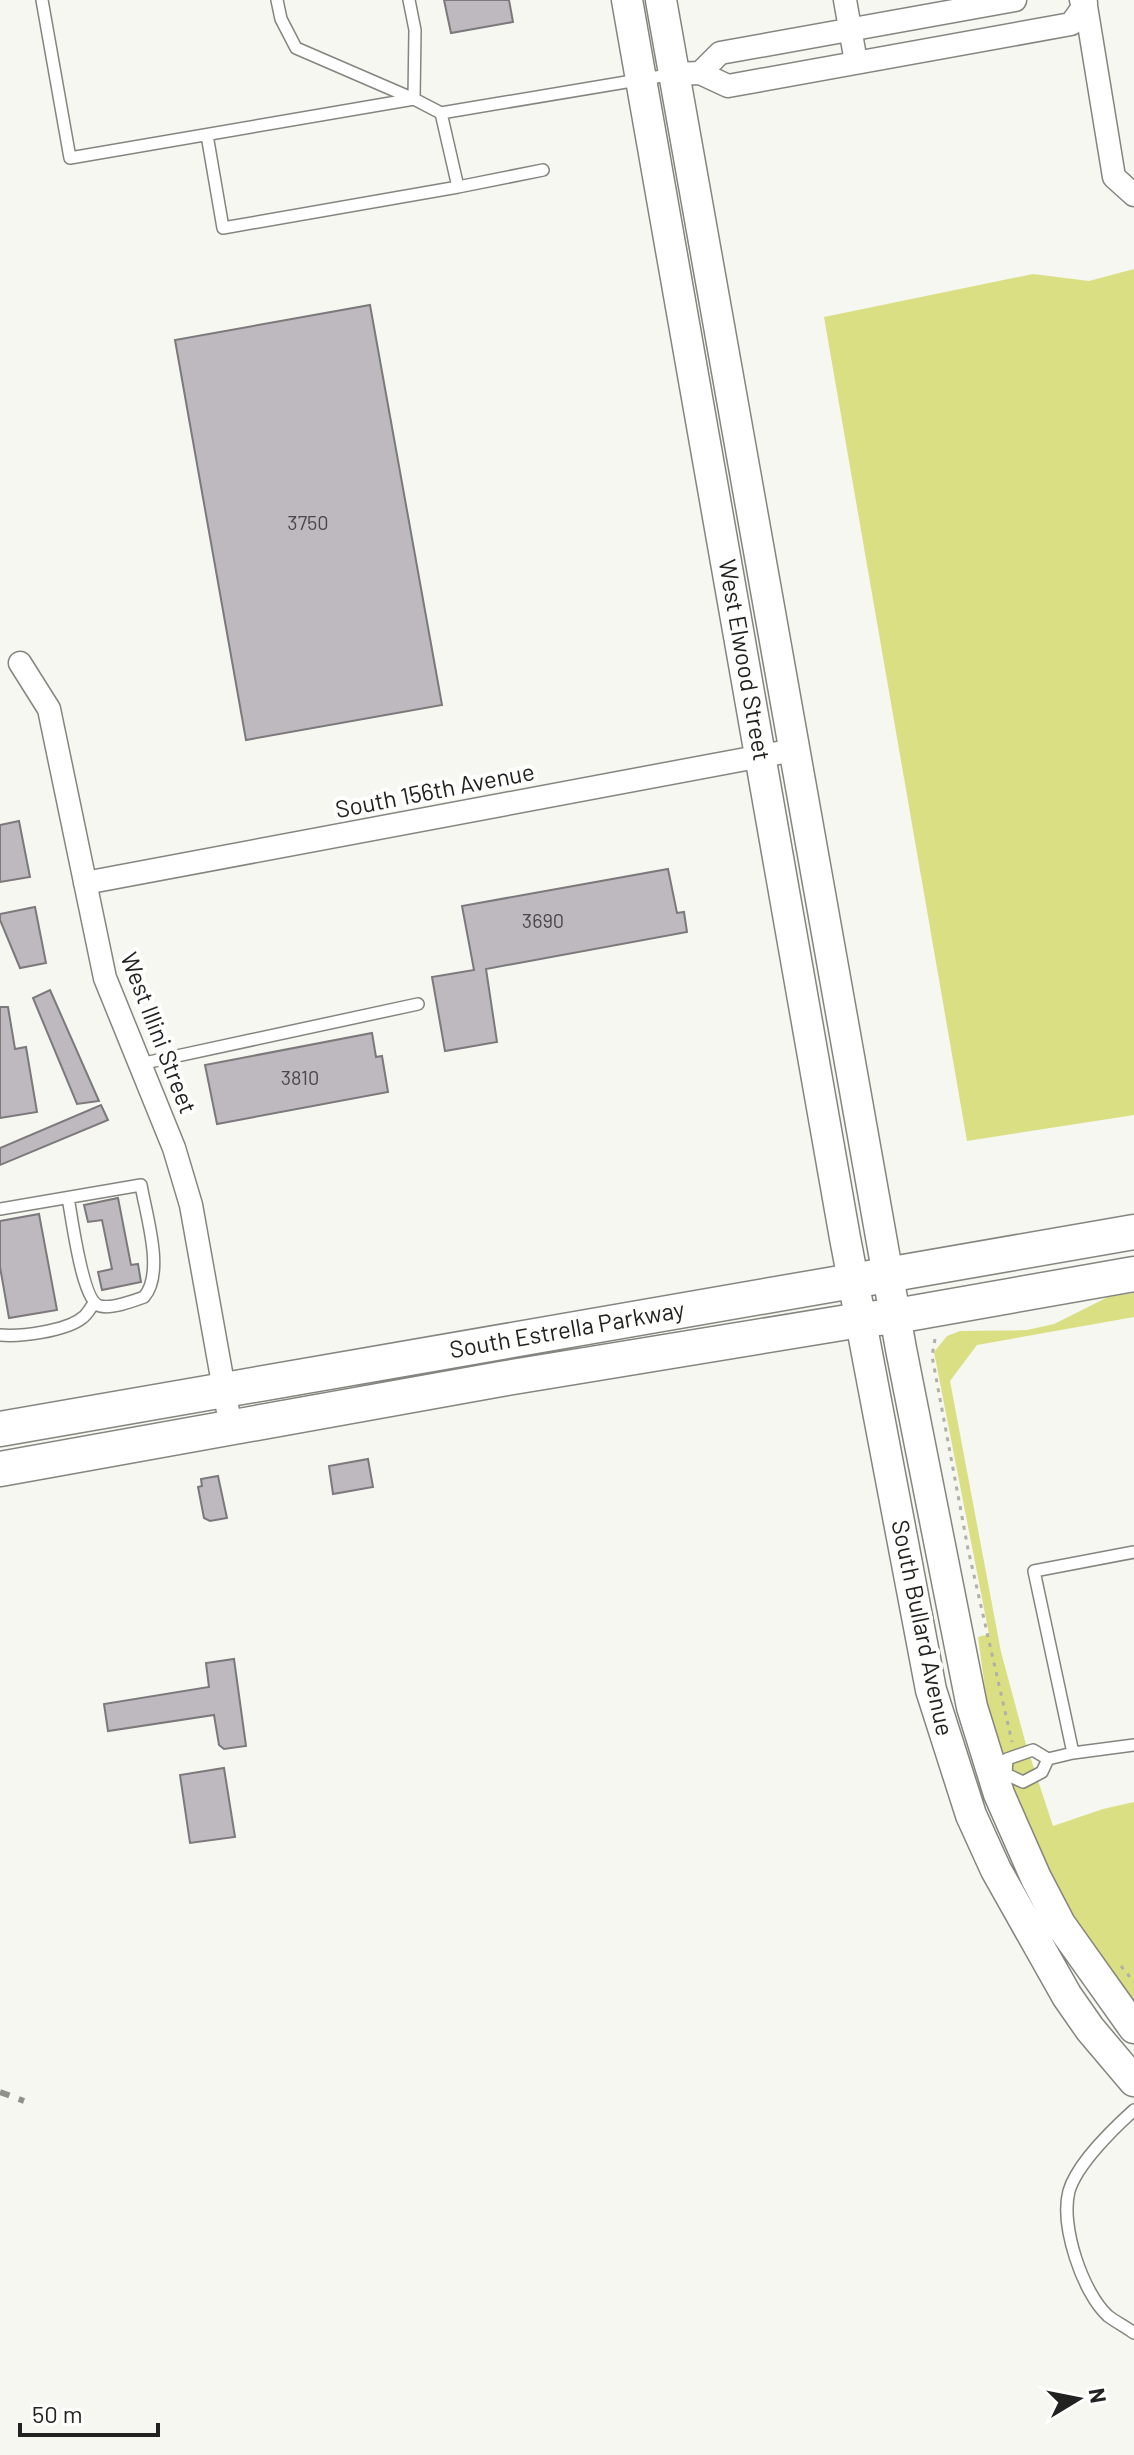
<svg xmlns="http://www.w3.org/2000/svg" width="1134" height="2455" font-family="Barlow,sans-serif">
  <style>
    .green { fill: #dadf83 }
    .building { fill: #bdb9be; stroke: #7c787c; stroke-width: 2 }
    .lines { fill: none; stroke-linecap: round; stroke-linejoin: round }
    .service-casing { stroke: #84857f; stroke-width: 14 }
    .minor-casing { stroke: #84857f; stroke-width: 25 }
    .secondary-casing { stroke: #84857f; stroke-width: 33 }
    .primary-casing { stroke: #84857f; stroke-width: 37 }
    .path { stroke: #afb0aa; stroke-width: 3; stroke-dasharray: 4 6; stroke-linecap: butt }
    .service { stroke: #fff; stroke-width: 11 }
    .minor { stroke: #fff; stroke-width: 22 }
    .secondary { stroke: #fff; stroke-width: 30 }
    .primary { stroke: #fff; stroke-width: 34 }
    .rail { stroke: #90908c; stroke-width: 6; stroke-dasharray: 10 10; stroke-linecap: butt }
    .labels { text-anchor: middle; stroke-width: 8; stroke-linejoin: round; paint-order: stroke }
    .number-label { font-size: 20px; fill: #494848 }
    .street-label { font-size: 24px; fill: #222220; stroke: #fffffe }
  </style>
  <rect width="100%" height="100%" fill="#f6f7f0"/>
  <!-- green -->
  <path class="green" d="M1134 269V1115L967 1141 824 317 1033 274 1089 281Z
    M1134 1293V1317L977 1345 950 1381 1001 1652 1025 1741 1053 1826 1103 1809 1134 1802V2005L1083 1931 1045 1865 1015 1794 989 1718 978 1637 989 1634 934 1352 947 1336 960 1331 1027 1330 1054 1324 1108 1297Z"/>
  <!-- building -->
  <path class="building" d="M444 0H509L513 22 451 33Z
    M370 305 442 705 246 740 175 340Z
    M19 821 30 877 0 882V825Z
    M668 869 677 913 684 912 687 932 486 969 497 1042 445 1051 432 977 474 970 462 906Z
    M35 907 46 963 20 968 0 920V914Z
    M50 990 99 1101 77 1104 33 998Z
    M0 1007H8L15 1049 26 1047 37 1112 0 1118Z
    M372 1033 376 1057 382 1056 388 1092 217 1124 205 1065Z
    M101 1105 108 1120 0 1165V1148Z
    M118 1198 131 1265 138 1264 141 1282 102 1290 98 1272 112 1269 102 1220 88 1222 84 1205Z
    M39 1214 57 1310 9 1318 0 1267V1221Z
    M368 1459 373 1487 333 1494 329 1466Z
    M218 1476 227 1518 210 1521 204 1518 198 1487 202 1486 201 1479Z
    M234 1659 246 1746 224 1749 219 1745 214 1715 108 1731 104 1704 209 1687 206 1663Z
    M224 1768 235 1837 190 1843 180 1775Z"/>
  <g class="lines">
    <defs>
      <path id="service" d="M42 0 70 158 414 99 415 30 409 0
        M277 0 281 19 296 48 414 99 441 113 674 74
        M441 113 458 187 543 170
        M207 135 223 228 458 187
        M140 1064 418 1004
        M0 1209 141 1185C146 1215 165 1273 144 1297 133 1301 112 1309 100 1306 82 1302 72 1217 68 1198
        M0 1335C20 1337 66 1331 82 1318 87 1315 91 1307 94 1303
        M1134 1552 1034 1571 1073 1753 1134 1745
        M1006 1774 1007 1759 1033 1750 1048 1759 1073 1753
        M1001 1776 1006 1774 1023 1782 1042 1772 1048 1759
        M1134 2110C1114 2128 1077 2164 1069 2191 1060 2225 1082 2292 1108 2316 1116 2322 1126 2327 1134 2333"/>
      <path id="minor" d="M845 0 856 62
        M1085 0 1114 177 1134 195
        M700 73 720 53 1015 0
        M674 74 700 73 728 86 1071 24 1086 3 1081 0
        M20 663 49 709 105 978 174 1148 191 1205 231 1428
        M85 883 794 750"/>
      <path id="secondary" d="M627 0 845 1238 931 1690 971 1815 996 1870 1067 1996 1090 2029 1134 2081
        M661 0 901 1349 972 1707 999 1794 1036 1878 1060 1924 1134 2028"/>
      <path id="primary" d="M0 1429 1134 1232
        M0 1469 501 1379 860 1320 896 1316 1134 1274"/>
    </defs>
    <!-- service casing -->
    <use href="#service" class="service-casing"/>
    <!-- minor casing -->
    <use href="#minor" class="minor-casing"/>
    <!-- secondary casing -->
    <use href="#secondary" class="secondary-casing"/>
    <!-- primary casing -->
    <use href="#primary" class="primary-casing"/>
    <!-- path -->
    <path class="path" d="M935 1339 932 1356 968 1549 1012 1742
      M1121 1966 1134 1982"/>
    <!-- service -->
    <use href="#service" class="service"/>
    <!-- minor -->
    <use href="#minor" class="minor"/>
    <!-- secondary -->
    <use href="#secondary" class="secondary"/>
    <!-- primary -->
    <use href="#primary" class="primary"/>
    <!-- rail -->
    <path class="rail" d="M0 2092 24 2101"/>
  </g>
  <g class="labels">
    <!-- number labels -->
    <g class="number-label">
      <text x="308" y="530">3750</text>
      <text x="543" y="928">3690</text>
      <text x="300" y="1085">3810</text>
    </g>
    <!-- street labels -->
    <g class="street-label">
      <text transform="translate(744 660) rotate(80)" y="8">West Elwood Street</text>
      <text transform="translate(435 791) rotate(-11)" y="8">South 156th Avenue</text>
      <text transform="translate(158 1033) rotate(69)" y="8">West Illini Street</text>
      <text transform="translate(567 1330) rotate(-10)" y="8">South Estrella Parkway</text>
      <text transform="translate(922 1628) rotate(78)" y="8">South Bullard Avenue</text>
    </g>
  </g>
  <!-- north arrow -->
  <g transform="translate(1078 2399) rotate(80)" stroke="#fffffe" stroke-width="6" paint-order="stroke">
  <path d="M0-6L14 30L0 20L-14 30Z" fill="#222220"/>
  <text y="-12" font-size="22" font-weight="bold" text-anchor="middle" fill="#222220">N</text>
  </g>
  <!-- scale -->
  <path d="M20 2423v12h138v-12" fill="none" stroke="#222220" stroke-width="4"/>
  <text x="32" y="2423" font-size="24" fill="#222220" stroke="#fffffe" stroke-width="6" paint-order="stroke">50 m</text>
</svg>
